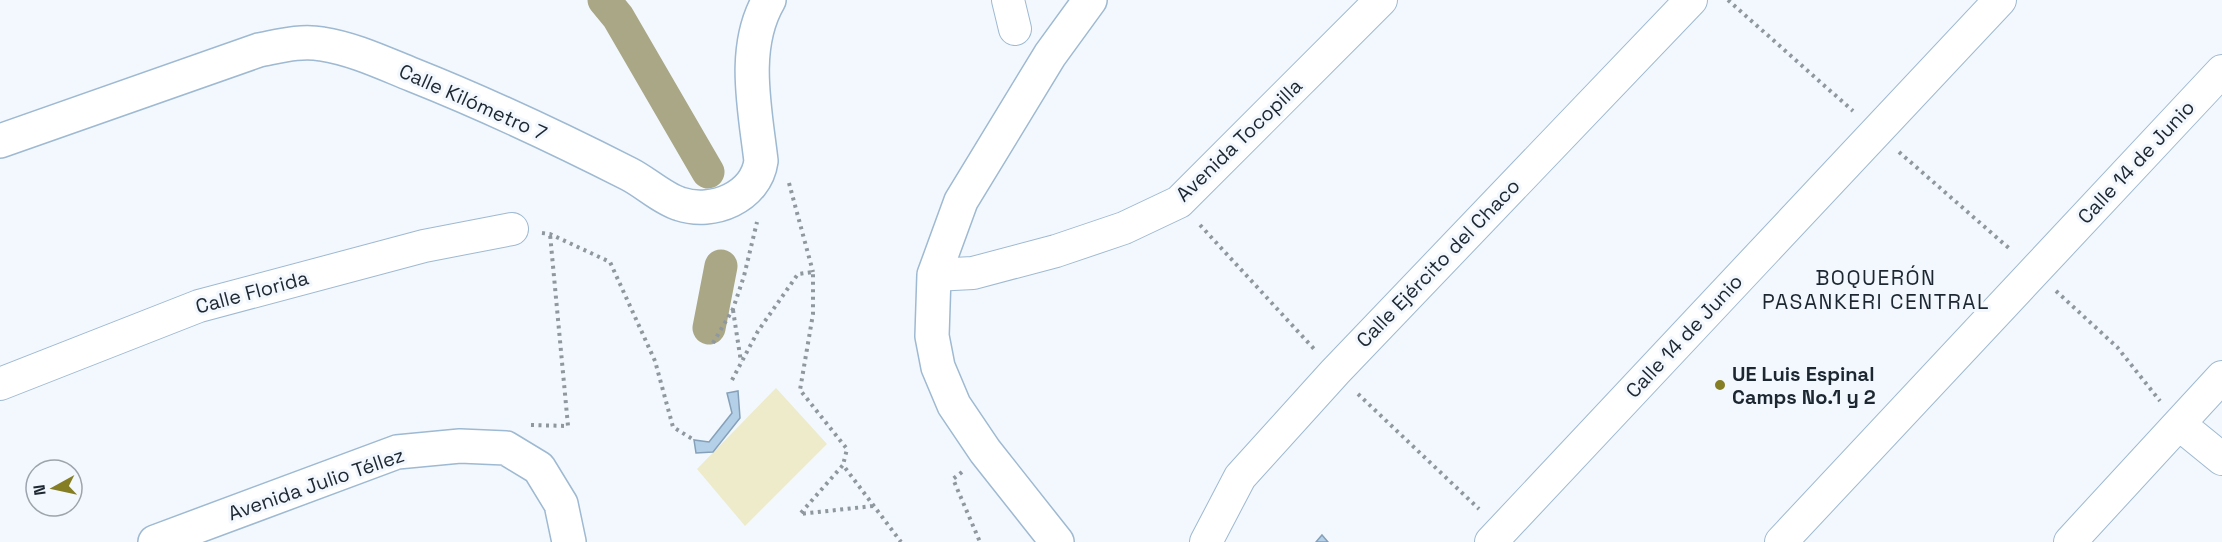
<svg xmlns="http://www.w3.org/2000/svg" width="2222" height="542" font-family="'Space Grotesk',sans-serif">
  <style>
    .green { fill: #edebc9 }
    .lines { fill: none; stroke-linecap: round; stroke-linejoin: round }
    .canal { stroke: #a9a786; stroke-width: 33 }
    .building { fill: #b4d0e9; stroke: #85a0b8; stroke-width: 1.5 }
    .minor-casing { stroke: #9eb9d2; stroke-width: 34 }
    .tertiary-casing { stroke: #9eb9d2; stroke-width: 36 }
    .secondary-casing { stroke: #9eb9d2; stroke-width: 36 }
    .path { stroke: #8f979f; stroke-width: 4; stroke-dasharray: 3 4.5; stroke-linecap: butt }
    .minor { stroke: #fff; stroke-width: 32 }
    .tertiary { stroke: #fff; stroke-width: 33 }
    .secondary { stroke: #fff; stroke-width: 33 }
    .poi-dot { fill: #857e25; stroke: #f2f8fd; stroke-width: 2 }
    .labels { text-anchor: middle; stroke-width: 6; stroke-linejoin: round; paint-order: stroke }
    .street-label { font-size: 20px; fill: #1d2731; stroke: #f2f8fd }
    .poi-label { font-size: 20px; font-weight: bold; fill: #1d2731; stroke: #f2f8fd; text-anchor: start }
    .neighbourhood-label { font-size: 21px; letter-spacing: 1.5px; fill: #1d2731; stroke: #f2f8fd }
  </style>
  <rect width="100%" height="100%" fill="#f2f8fd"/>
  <!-- green -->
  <path class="green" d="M776 388 827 444 745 526 697 469Z"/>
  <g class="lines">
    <!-- canal -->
    <path class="canal" d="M604 0 618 17 708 172
      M709 328 721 266"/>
  </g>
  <!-- building -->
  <path class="building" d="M738 391 740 418 713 452 696 453 694 440 709 442 732 413 727 393Z
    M1322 535 1328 542H1316Z"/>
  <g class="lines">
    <defs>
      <path id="minor" d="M1008 0 1015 29
        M934 275 973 273 1056 251 1124 228 1179 202 1381 0
        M0 384 199 306 424 246 512 229
        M2179 424 2222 459
        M1206 542 1240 477 1335 372 1691 0
        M1491 542 2000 0
        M1781 542 2222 71
        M2070 542 2222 377"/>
      <path id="tertiary" d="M0 141 259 50C280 46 301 40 322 44 354 49 383 63 413 75 486 104 558 138 629 174 645 182 663 199 680 204 713 215 756 197 761 161 755 109 741 48 769 0
        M155 542 397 452 460 446 506 448 539 468 561 504 569 542"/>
      <path id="secondary" d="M1057 542 985 451 954 405 938 367 932 336 934 275 961 201 1050 55 1090 0"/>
    </defs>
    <!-- minor casing -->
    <use href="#minor" class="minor-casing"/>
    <!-- tertiary casing -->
    <use href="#tertiary" class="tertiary-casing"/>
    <!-- secondary casing -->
    <use href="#secondary" class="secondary-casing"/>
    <!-- path -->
    <path class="path" d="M1728 0 1853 111
      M1899 152 2011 250
      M789 183 813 272
      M1200 225 1315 350
      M542 233 550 234 610 262 655 361 673 427 694 440
      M2056 291 2117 347 2160 401
      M733 310 741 362
      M713 343 733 309 744 276 757 222
      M732 380 758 331 798 274 813 272V314L800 390 847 449 843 465
      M1358 394 1479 509
      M531 425 568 426 550 234
      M962 472 953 479 980 542
      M873 506 800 514 843 465 901 542"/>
    <!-- minor -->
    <use href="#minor" class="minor"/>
    <!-- tertiary -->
    <use href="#tertiary" class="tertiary"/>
    <!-- secondary -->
    <use href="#secondary" class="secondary"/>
  </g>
  <!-- markers -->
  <circle class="poi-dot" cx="1720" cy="385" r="6"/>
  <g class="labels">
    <!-- street labels -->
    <g class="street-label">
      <text transform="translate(473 102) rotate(24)" y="7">Calle Kilómetro 7</text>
      <text transform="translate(1239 140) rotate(-44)" y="7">Avenida Tocopilla</text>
      <text transform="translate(2136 162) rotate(-47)" y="7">Calle 14 de Junio</text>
      <text transform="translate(1438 263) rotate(-46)" y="7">Calle Ejército del Chaco</text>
      <text transform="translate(252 292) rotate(-15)" y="7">Calle Florida</text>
      <text transform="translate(1684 336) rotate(-47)" y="7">Calle 14 de Junio</text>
      <text transform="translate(316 484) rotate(-19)" y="7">Avenida Julio Téllez</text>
    </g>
    <!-- poi labels -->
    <g class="poi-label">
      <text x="1732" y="381">UE Luis Espinal<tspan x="1732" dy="23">Camps No.1 y 2</tspan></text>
    </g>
    <!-- neighbourhood labels -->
    <g class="neighbourhood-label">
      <text x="1876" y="285">BOQUERÓN<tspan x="1876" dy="24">PASANKERI CENTRAL</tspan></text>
    </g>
  </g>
  <!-- north arrow -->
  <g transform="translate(54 488) rotate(262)"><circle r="28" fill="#f2f8fd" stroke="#9da4ab" stroke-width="1.5"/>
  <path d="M0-4.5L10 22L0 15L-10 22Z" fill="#857e25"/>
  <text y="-9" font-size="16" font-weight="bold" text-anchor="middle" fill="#1d2731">N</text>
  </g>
</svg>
